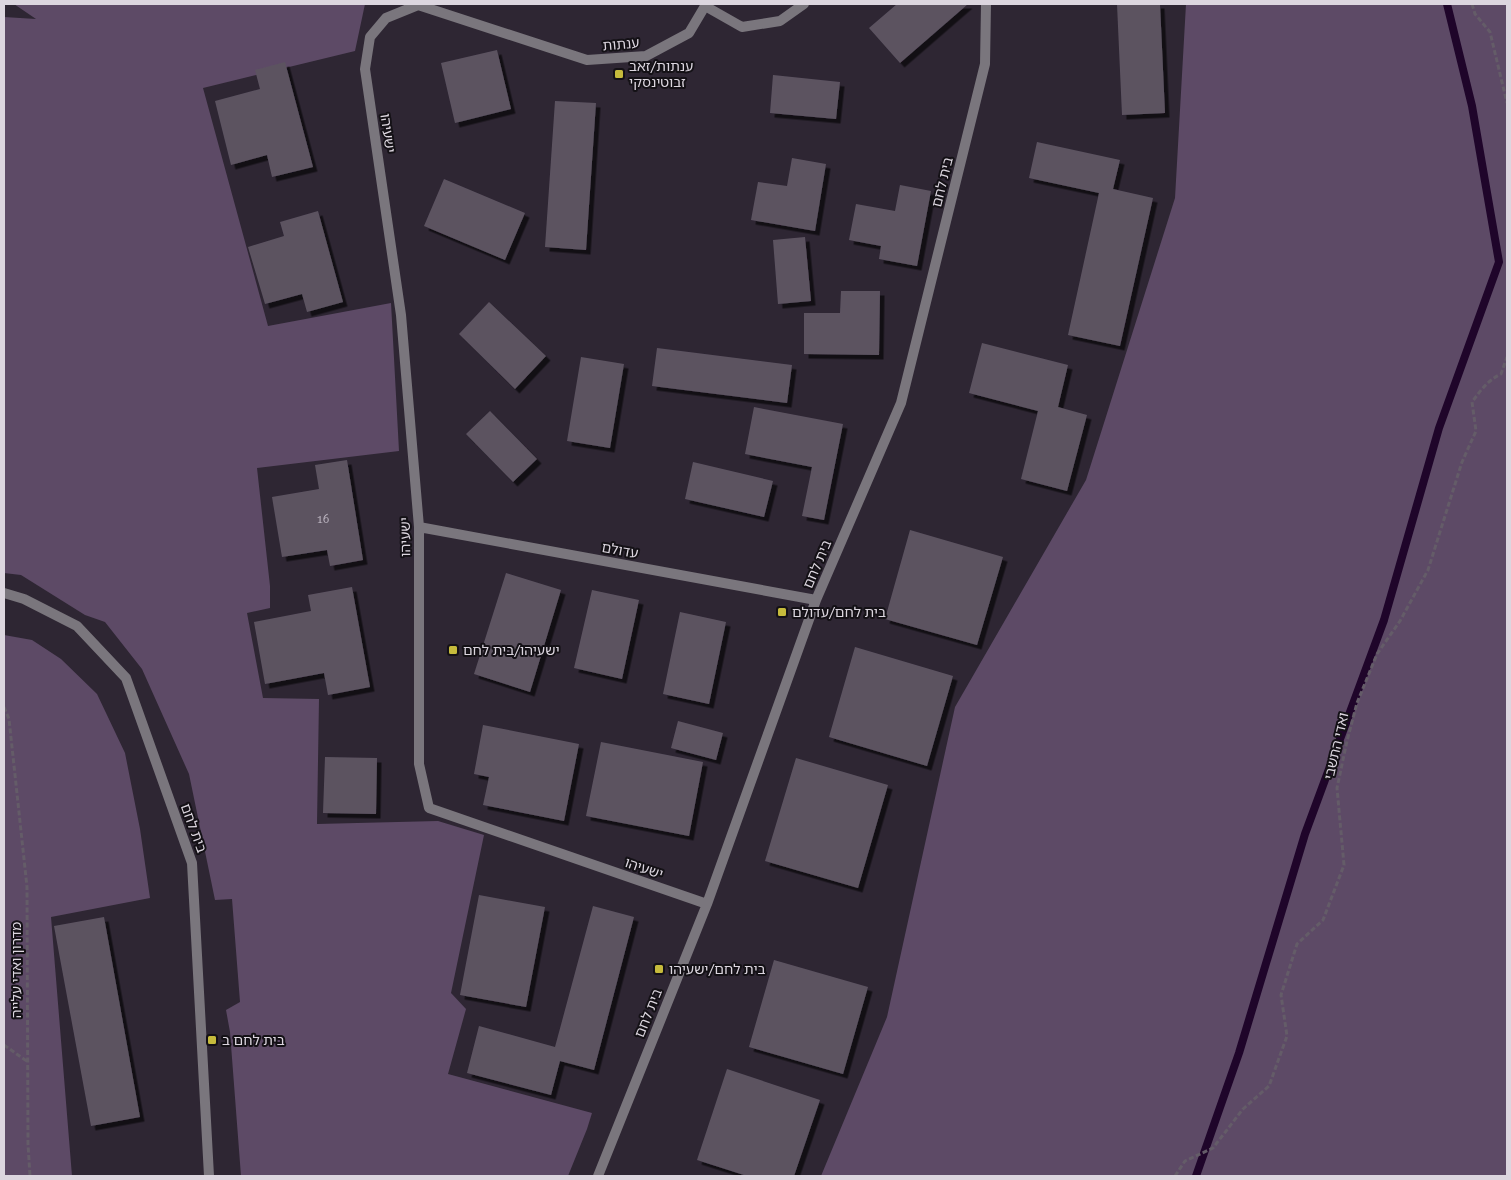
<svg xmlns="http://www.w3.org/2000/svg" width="1511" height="1180" font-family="'Roboto Serif','Noto Sans Hebrew',serif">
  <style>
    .green { fill: #5d4a66 }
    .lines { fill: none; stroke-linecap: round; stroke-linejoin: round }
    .stream { stroke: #1f052a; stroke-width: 8 }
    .building { fill: #5c5361; filter: url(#shadow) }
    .path { stroke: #645c68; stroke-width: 3; stroke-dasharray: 5 2.5; stroke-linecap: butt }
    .street { stroke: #7a767d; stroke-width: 10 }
    .poi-dot { fill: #c6bb3c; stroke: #141116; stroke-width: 2 }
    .labels { text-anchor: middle; stroke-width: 4; stroke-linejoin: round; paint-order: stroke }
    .number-label { font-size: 11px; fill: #bcb5c0 }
    .street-label { font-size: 14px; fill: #dcd6df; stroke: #141116 }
    .poi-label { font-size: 14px; fill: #dcd6df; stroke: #141116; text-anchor: start }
  </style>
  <defs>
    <filter id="shadow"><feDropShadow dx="4.5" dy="4.5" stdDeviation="0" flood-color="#0009"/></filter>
  </defs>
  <rect width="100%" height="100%" fill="#2e2633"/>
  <!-- green -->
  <path class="green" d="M14 4H365L355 51 203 88 268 326 391 303 399 451 257 468 270 586V608L247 613 263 698 319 699 317 824 438 821 484 835 451 993 466 1009 448 1074 592 1113 587 1129 568 1176H241L230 1032 226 1010 240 1002 232 899 215 900 189 774 142 669 105 622 85 615 21 575 4 573V17L36 19Z
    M1186 4H1507V1176H821L887 1017 955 707 1086 480 1175 198Z
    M4 635 32 640 61 659 97 694 125 753 140 829 150 898 51 917 72 1176H4Z"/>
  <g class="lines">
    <!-- stream -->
    <path class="stream" d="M1196 1176 1239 1053 1305 834 1384 620 1439 428 1499 262 1472 106 1447 4"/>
  </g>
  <!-- building -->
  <path class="building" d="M897 4H968L900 63 869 28Z
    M1117 4H1160L1165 113 1122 115Z
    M497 50 511 109 455 123 441 63Z
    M285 62 313 167 272 177 267 155 231 165 215 101 260 89 255 70Z
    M773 75 840 82 836 119 770 113Z
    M555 101 596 103 586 250 545 247Z
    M1037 142 1120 160 1113 189 1153 198 1120 346 1068 335 1099 193 1029 178Z
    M792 158 826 164 815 231 751 220 758 182 787 186Z
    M444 179 525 213 505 260 424 226Z
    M900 185 931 191 917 266 879 259 881 246 849 240 856 204 895 211Z
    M318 211 343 302 307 312 302 294 265 304 248 247 284 236 280 222Z
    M805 237 811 301 778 304 773 240Z
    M841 291H880L879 355 804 354V313H840Z
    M489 302 546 356 515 389 459 334Z
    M982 343 1068 365 1058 407 1087 415 1067 491 1021 479 1038 411 969 393Z
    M657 348 792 365 787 403 652 386Z
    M581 357 624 364 610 448 567 441Z
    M754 407 843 424 824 520 802 516 812 467 745 454Z
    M490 411 537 459 513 482 466 434Z
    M347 460 363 560 330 566 327 550 282 557 272 497 319 489 315 465Z
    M693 462 773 481 764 517 685 499Z
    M910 530 1003 557 977 645 885 619Z
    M506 573 561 590 530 692 474 674Z
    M352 587 370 687 328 695 324 673 265 684 254 622 311 611 308 595Z
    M592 590 639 600 622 679 574 668Z
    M680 612 726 622 709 704 663 694Z
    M855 647 953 676 927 766 829 737Z
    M678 721 723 733 716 760 671 748Z
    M483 725 579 744 564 821 483 805 489 777 474 774Z
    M601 742 703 762 689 836 586 816Z
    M325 757 377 758 376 814 323 813Z
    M796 758 888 785 858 888 765 861Z
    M479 895 545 907 526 1007 460 995Z
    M593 906 634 917 594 1070 560 1061 551 1095 467 1073 479 1026 555 1047Z
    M104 917 140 1117 91 1126 54 926Z
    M774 960 868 987 843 1074 749 1047Z
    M727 1069 820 1100 794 1176H747L697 1160Z"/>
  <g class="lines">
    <!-- path -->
    <path class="path" d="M1472 4 1475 14 1490 32 1507 103
      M4 707 9 719 27 887 28 1144 30 1176
      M4 1045 28 1062
      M1175 1176 1185 1161 1213 1148 1243 1109 1269 1086 1287 1036 1281 995 1297 944 1323 920 1344 865 1337 788 1347 741 1357 703 1377 654 1400 621 1428 570 1462 462 1476 431 1472 402C1481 390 1487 381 1501 374L1507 357"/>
    <!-- street -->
    <path class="street" d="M415 4 587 60 646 56 689 33 705 6
      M418 5 386 18 370 37 365 69 401 315 419 527V764L429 808 707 904
      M705 6 742 27 780 21 804 4
      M419 527 816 600
      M4 593 24 599 77 626 126 678 192 863 209 1176
      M598 1176 707 904 816 600 901 403 985 64 986 4"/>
  </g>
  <!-- markers -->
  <g class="poi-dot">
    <rect x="614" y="69" width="10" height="10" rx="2.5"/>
    <rect x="777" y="607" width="10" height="10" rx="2.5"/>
    <rect x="448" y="645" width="10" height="10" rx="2.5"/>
    <rect x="654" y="964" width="10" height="10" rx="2.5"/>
    <rect x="207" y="1035" width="10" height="10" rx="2.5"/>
  </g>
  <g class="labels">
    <!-- number labels -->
    <g class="number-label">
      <text x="323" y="523">16</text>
    </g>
    <!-- street labels -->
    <g class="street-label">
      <text transform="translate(621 44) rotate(-5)" y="5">ענתות</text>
      <text transform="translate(388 133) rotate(82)" y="5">ישעיהו</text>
      <text transform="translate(942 182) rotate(-76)" y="5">בית לחם</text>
      <text transform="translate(405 537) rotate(-91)" y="5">ישעיהו</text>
      <text transform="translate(620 550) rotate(10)" y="5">עדולם</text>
      <text transform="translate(817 564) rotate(-67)" y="5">בית לחם</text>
      <text transform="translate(1336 746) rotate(-77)" y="5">ואדי התשבי</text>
      <text transform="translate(194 828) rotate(70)" y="5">בית לחם</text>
      <text transform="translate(644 868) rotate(19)" y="5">ישעיהו</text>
      <text transform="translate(16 970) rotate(-90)" y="5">מדרון ואדי עלייה</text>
      <text transform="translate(648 1013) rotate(-68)" y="5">בית לחם</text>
    </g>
    <!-- poi labels -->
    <g class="poi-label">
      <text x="629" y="71">ענתות/זאב<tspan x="629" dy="16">זבוטינסקי</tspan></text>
      <text x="792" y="617">בית לחם/עדולם</text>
      <text x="463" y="655">ישעיהו/בית לחם</text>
      <text x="669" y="974">בית לחם/ישעיהו</text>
      <text x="222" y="1045">בית לחם ב</text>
    </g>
  </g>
  <!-- border -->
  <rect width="1511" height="1180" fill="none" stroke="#dcd6df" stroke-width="10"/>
</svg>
